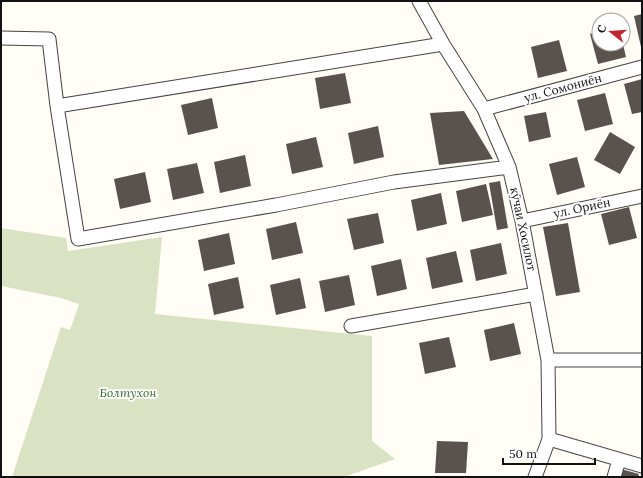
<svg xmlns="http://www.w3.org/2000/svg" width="643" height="478" font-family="Lora,serif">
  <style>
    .cemetery { fill: #d9e3c4 }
    .building { fill: #5a524d }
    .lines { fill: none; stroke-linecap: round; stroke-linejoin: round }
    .minor-casing { stroke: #444; stroke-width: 15 }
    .minor { stroke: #fff; stroke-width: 13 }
    .labels { text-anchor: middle; stroke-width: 4; stroke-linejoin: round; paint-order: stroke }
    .street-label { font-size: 12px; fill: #111; stroke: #fff }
    .park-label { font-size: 12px; font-style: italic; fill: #2f6b1f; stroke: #fff }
  </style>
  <rect width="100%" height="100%" fill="#fffdf5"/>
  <!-- cemetery -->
  <path class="cemetery" d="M1 228 66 238 68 251 162 237 155 314 372 336V441L395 459 344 477H12L61 327 70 330 79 304 61 298 1 286Z"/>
  <!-- building -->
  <path class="building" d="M642 14V47H641L634 16Z
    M599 31V44H623L626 57 598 64 590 34Z
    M559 40 567 71 538 78 531 47Z
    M345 73 351 103 320 109 315 78Z
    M642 79V112L632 114 624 84Z
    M605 93 613 124 585 131 577 100Z
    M212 98 218 128 188 135 181 105Z
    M464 111 493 159 439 165 430 113Z
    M546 112 551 137 529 142 524 116Z
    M378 126 384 157 354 164 348 133Z
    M610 132 635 147 620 174 594 160Z
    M316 137 323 167 292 174 286 144Z
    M245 155 251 186 220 193 214 162Z
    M577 157 585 187 557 195 549 164Z
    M197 163 204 193 173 200 167 169Z
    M145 172 151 202 120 209 114 179Z
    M500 181 508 228 497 230 489 183Z
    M486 184 493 215 462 222 456 191Z
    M441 193 447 224 417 231 411 200Z
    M629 207 637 238 609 245 601 214Z
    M378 213 384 243 354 250 347 219Z
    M296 222 303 253 272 260 266 229Z
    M568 223 580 292 556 296 543 227Z
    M229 233 235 264 204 271 198 240Z
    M501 243 507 274 476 281 470 250Z
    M456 251 463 282 432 289 426 258Z
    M401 259 407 289 377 296 371 266Z
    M349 275 355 305 325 312 319 281Z
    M238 277 244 308 214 315 208 284Z
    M300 278 306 308 276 315 270 285Z
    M514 323 521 354 490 361 484 330Z
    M449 337 456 367 425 374 419 343Z
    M437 441 468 442 466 473H435Z
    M621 469 639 474 638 477H619Z"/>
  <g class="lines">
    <defs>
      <path id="minor" d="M419 1 443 44 484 109 509 167 522 221 548 360 549 439 535 477
        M1 38 49 39 57 106 78 239 276 205 394 182 509 167
        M57 106 443 44
        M484 109 642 67
        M522 221 642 196
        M351 326 536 294
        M548 360H642
        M549 439 642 466
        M614 477 619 460"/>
    </defs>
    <!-- minor casing -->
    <use href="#minor" class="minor-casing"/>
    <!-- minor -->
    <use href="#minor" class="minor"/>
  </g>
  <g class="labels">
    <!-- street labels -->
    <g class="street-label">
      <text transform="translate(563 88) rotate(-15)" y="4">ул. Сомониён</text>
      <text transform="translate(582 208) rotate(-12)" y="4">ул. Ориён</text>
      <text transform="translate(523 229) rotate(78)" y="4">кӯчаи Хосилот</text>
    </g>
    <!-- park labels -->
    <g class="park-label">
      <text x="128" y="397">Болтухон</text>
    </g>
  </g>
  <!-- border -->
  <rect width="643" height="478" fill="none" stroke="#111111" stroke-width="4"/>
  <!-- north arrow -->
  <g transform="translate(611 32) rotate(287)"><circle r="19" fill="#ffffff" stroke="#a0a0a0"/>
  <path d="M0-3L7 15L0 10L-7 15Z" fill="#c4262e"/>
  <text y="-6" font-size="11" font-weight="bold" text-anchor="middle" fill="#111111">С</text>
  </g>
  <!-- scale -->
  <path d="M503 458v6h92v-6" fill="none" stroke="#111111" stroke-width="2"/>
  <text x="509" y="458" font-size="12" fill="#111111" stroke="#ffffff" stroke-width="3" paint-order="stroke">50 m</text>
</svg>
